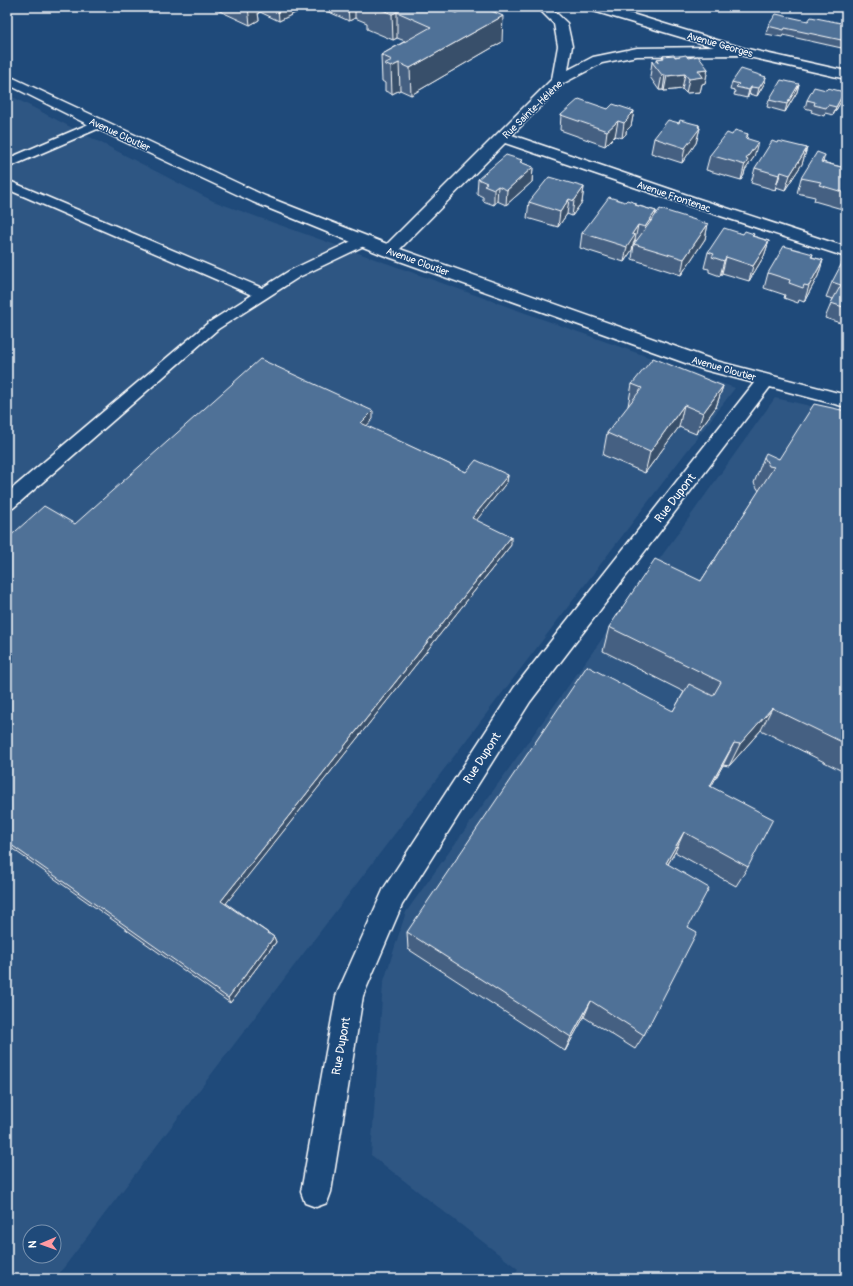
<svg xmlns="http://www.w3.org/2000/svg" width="853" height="1286" font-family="Pangolin,sans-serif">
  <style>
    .built { fill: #2e5683; fill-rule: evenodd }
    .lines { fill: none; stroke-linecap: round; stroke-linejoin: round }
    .lane-casing { stroke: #fff; stroke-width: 3 }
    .street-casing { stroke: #fff; stroke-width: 3 }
    .lane { fill: #1f4a7a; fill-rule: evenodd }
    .street { fill: #1f4a7a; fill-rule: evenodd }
    .wall { fill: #456182; stroke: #fff }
    .shaded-wall { fill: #384f6a; stroke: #fff }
    .building { fill: #507197; stroke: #fff }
    .labels { text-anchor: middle; stroke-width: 3; stroke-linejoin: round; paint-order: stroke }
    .far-street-label { font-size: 10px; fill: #fff; stroke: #1f4a7a }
    .street-label { font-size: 12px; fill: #fff; stroke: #1f4a7a }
  </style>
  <rect width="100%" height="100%" fill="#1f4a7a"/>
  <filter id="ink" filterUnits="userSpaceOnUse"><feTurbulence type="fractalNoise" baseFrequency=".025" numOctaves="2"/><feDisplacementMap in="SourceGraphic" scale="8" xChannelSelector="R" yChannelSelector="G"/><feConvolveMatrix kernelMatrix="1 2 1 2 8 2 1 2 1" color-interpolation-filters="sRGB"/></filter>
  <g filter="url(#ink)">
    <!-- built -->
    <path class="built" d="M7 94 213 201 735 388 55 1279H7ZM30 1232H54V1256H30Z
      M775 398 846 414V1279H512L518 1269 371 1155 383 984 406 912Z"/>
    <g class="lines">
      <defs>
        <path id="lane" d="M98 120 102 121 104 124 102 127 7 168V159Z
          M7 180 262 288 289 271 358 238 363 237 368 238 370 241 368 244 299 277 218 329 13 508 7 509V493L208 323 252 295 7 189Z"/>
        <path id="street" d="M537 7H550L567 23 572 46 568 70 593 57 637 48 714 47 590 10 589 7H609L743 48 846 71V79L740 55 637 56 602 63 564 83 512 135 696 198 846 247V257L684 204 505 143 400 249 716 361 846 395V407L770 387 530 702 402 905 363 996 331 1192 327 1203 316 1207 305 1203 301 1192 336 996 384 888 514 688 754 383 705 370 383 255 253 202 93 127 7 84V75L265 196 387 244 552 79 558 46 554 24Z"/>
      </defs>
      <!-- lane casing -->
      <use href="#lane" class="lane-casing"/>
      <!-- street casing -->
      <use href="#street" class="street-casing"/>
      <!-- lane -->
      <use href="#lane" class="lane"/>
      <!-- street -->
      <use href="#street" class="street"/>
    </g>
    <!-- wall -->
    <path class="wall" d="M211 7H307L279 21 260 12 258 13 259 20 250 25Z
      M318 7H442L502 42 411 95 400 90 392 94 385 91V83L382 81 381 55 405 41 397 38 393 40 367 29V23L355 18 349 21Z
      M709 7H723L720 10Z
      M808 21 846 24V49L783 35 782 37 766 34 768 26Z
      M663 56 688 58 708 69 705 83 702 84 700 92 686 93 682 89 664 91 663 90H659L650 77 652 62H657V59L663 58Z
      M766 77 764 84 757 96 749 94 747 98 734 95 735 91 730 90 732 82Z
      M799 84 797 92 785 112 767 107 769 100Z
      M807 100H842L833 115 825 113 824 116 811 112 812 110 805 108Z
      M608 109 634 111 631 126 626 131V134L622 138 615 136 605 146 560 130 561 115Z
      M679 123 699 125V128H700L696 143 682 163 651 153 654 138Z
      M748 134 747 139 754 157 745 170 744 175 741 180 706 170 710 155 732 135Z
      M777 143 807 148 802 164 785 190 776 187 775 190 751 183 755 168Z
      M825 155 823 162 845 168 846 166V202L842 209 814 201 815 197 797 193 801 178Z
      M522 160V163L533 167 532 182 506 205 497 201 494 205 483 201V197L477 194 478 179Z
      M584 187 582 202 572 216 567 214 558 227 527 218 529 202Z
      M625 202 636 203V205L656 211V215L708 224 705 239 681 275 632 259 634 244 637 241 635 240 633 244 632 250 624 262 580 248 582 233Z
      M743 234H754L753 236 769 241 764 256 749 281 722 273 720 276 709 272V269L704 268 708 252Z
      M813 254 812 257 823 260 818 276 804 302 799 300 798 303 784 298 785 295 764 288 768 273Z
      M846 264V325L825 318 833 299 826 297 832 282Z
      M632 384 723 386 716 407 696 434 679 427 645 473 603 455 607 433 629 406H628Z
      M846 411V773L761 730 729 766 723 765 711 786 748 867 736 886 675 852 668 864 688 927 644 1035 635 1049 584 1017 565 1051 408 949 407 932 673 711 684 692 603 651 609 627 701 581 759 491 754 483 764 457 779 459Z
      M373 419 366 426 466 472 508 475 507 482 476 520 511 545 226 903 274 937 276 942 230 1003 7 845V539L75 524Z"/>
    <!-- shaded-wall -->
    <path class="shaded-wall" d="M248 7H260V12L258 13 259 20 250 25Z
      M278 7H307L279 21Z
      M348 7H355V18L349 21Z
      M397 12V38L393 40 392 14Z
      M503 16 502 42 411 95 410 68Z
      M399 63 400 90 392 94 391 67Z
      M708 69 705 83 702 84 700 92 686 93 689 79 698 70Z
      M685 74 682 89 664 91 667 76Z
      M662 75H665L663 90H659Z
      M766 77 764 84 757 96 759 88Z
      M799 84 797 92 785 112 787 104Z
      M751 87 749 94 747 98 749 90Z
      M844 92 842 100 833 115 836 107Z
      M634 111 631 126 626 131V134L622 138 624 123 628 117Z
      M618 121 615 136 605 146 607 131Z
      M699 125V129L700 128 696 143 682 163 685 148Z
      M758 142 754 157 745 170 744 175 741 180 746 159Z
      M807 148 802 164 785 190 790 175Z
      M533 167 532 182 506 205 507 190Z
      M781 172 775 190 779 175Z
      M498 186 497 201 494 205V189Z
      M584 187 582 202 572 216 574 201Z
      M846 198V202L842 209Z
      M569 199 567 214 558 227 560 212Z
      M656 211 654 227 642 243 645 227Z
      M708 224 705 239 681 275 684 259Z
      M638 225 635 240 633 244 632 250 624 262 627 247 632 234Z
      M769 241 764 256 749 281 753 266Z
      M726 257 722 273 720 276 724 261Z
      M823 260 818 276 804 302 809 286Z
      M723 386 716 407 696 434 703 413Z
      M684 405 679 427 645 473 650 452Z
      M373 411V419L362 431 361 423Z
      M508 475 507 482 472 526V518Z
      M511 537V545L224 906 221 901Z
      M772 708 761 730 729 766 740 744Z
      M734 743 723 765 700 807 710 786Z
      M684 832 675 852 657 882 666 863Z
      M274 937 276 942 230 1003 228 998Z
      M591 1001 584 1017 565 1051 571 1037Z"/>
    <!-- building -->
    <path class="building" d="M376 7H442L456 13 467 7H483L503 16 410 68 399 63 391 67 384 64 392 60 381 55 431 27 397 12 392 14Z
      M776 14 808 21 811 17 846 24V41L785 28 784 30 768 26Z
      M674 55 675 57 686 55 688 58 698 56 708 69 698 70 703 77 689 79 685 74 667 76 665 75H662L652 62 659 61 657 59 664 58 663 56Z
      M741 69 766 77 759 88 751 87 749 90 736 87 739 84 732 82Z
      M781 80 799 84 787 104 769 100Z
      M814 87 826 90 828 88 844 92 836 107 828 105 826 108 814 105 815 102 807 100Z
      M579 99 608 109 613 104 634 111 628 117V119L624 123 618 121 607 131 561 115Z
      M668 120 679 123 680 120 699 125 698 127 700 128 685 148 654 138Z
      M735 130 748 134 745 138 758 142 746 159 748 160 745 165 710 155 727 133 732 135Z
      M772 141 777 143 778 141 807 148 790 175 781 172 779 175 755 168Z
      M817 152 825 155 821 162 845 168 846 166V193L819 185 821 182 801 178Z
      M506 155 522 160 520 162 533 167 507 190 498 186 494 189 484 185 487 183 478 179Z
      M549 177 584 187 574 201 569 199 560 212 529 202Z
      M609 197 625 202 627 200 636 203 635 205 656 211 645 227 638 225 632 234 635 235 627 247 582 233Z
      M660 209 708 224 684 259 634 244Z
      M724 228 743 234 745 231 754 234 752 236 769 241 753 266 726 257 724 261 712 257 714 254 708 252Z
      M784 246 813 254 811 257 823 260 809 286 804 285 803 288 789 283 790 280 768 273Z
      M842 263 846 264V308L831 303 841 285 832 282Z
      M653 358 723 386 703 413 684 405 650 452 607 433 642 388 632 384Z
      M260 359 373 411 361 423 466 472 476 460 508 475 472 518 511 537 221 901 274 937 228 998 7 842V539L44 506 75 524Z
      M814 404 846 411V744L772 708 740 744 734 743 710 786 773 819 748 867 684 832 666 863 709 888 688 927 697 932 644 1035 591 1001 571 1037 407 932 587 666 673 711 689 684 713 696 721 682 609 627 655 559 701 581 774 467 769 466 764 457 766 453 779 459Z"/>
  </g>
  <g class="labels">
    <!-- far-street labels -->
    <g class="far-street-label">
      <text transform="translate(720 44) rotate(16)" y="4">Avenue Georges</text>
      <text transform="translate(532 109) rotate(-44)" y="4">Rue Sainte-Hélène</text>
      <text transform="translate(120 134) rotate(25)" y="4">Avenue Cloutier</text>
      <text transform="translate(674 196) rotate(19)" y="4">Avenue Frontenac</text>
      <text transform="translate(418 261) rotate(20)" y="4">Avenue Cloutier</text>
      <text transform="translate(724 368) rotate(16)" y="4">Avenue Cloutier</text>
    </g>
    <!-- street labels -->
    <g class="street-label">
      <text transform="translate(675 498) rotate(-52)" y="4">Rue Dupont</text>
      <text transform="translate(482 758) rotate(-57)" y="4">Rue Dupont</text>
      <text transform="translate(341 1046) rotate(-80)" y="4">Rue Dupont</text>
    </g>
  </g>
  <!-- margin -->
  <rect width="853" height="1286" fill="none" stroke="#1f4a7a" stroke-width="24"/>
  <rect x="12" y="12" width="829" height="1262" fill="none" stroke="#fff" stroke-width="1.5" filter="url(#ink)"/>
  <!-- north arrow -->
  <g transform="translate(42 1244) rotate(268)"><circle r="19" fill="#1f4a7a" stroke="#7992af"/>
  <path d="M0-3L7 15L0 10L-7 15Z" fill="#ff9aa2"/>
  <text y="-6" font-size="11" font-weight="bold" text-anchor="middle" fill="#ffffff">N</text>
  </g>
</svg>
